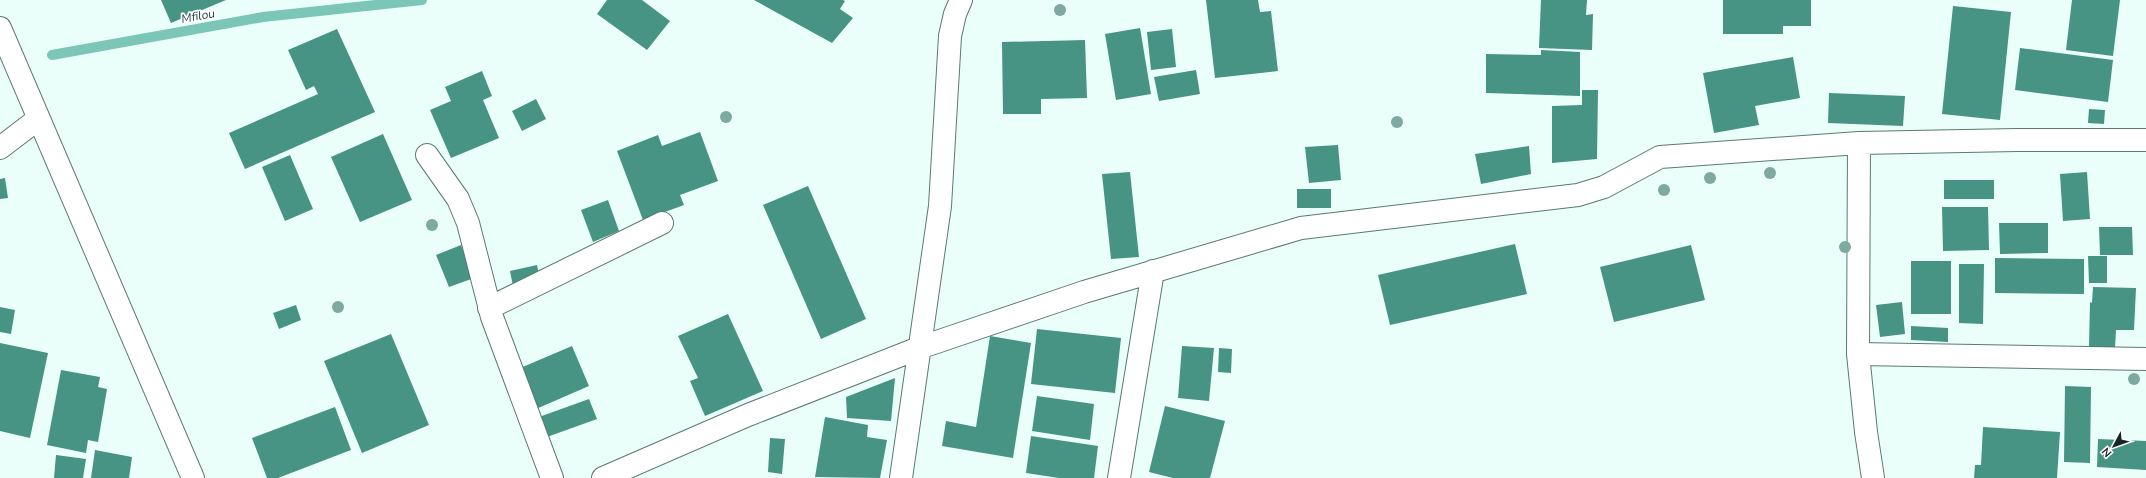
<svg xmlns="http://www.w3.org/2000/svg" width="2146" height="478" font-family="'Nunito Sans',sans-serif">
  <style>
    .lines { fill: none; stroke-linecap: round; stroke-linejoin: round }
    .stream { stroke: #7bc6b7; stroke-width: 10 }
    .building { fill: #479384 }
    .minor-casing { stroke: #5a7972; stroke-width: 24 }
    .secondary-casing { stroke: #5a7972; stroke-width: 24 }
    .minor { stroke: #fff; stroke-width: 22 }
    .secondary { stroke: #fff; stroke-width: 22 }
    .tree { fill: #7ea9a0 }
    .labels { text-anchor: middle; stroke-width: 3.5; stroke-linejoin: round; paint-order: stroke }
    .water-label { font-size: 12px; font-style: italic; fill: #1b3f38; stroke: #fff }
  </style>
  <rect width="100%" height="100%" fill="#eafffa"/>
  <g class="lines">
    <!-- stream -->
    <path class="stream" d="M52 55 263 17 422 0"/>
  </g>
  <!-- building -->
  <path class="building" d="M161 0H226L171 23Z
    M607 0H642L670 21 647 50 597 14Z
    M754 0H843L845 1 840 9 853 18 832 43Z
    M1206 0H1258L1260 12 1271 11 1278 71 1215 78Z
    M1541 0H1587L1586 15 1593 14 1592 50 1539 48Z
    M1723 0H1811V26H1783V34H1723Z
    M2072 0H2120L2113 56 2066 50Z
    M1953 6 2011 12 2000 120 1942 114Z
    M1140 28 1151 94 1116 100 1105 34Z
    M337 29 375 112 245 169 229 133 318 94 314 86 306 90 288 50Z
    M1172 29 1176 67 1151 70 1147 32Z
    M1085 40 1087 98 1041 99V114H1003L1002 42Z
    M2020 48 2113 60 2108 102 2015 90Z
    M1541 50 1580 52V96L1486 93V54L1541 55Z
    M1793 57 1800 98 1755 106 1759 125 1714 133 1703 73Z
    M1196 70 1200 94 1159 101 1154 77Z
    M482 71 492 96 483 100 499 138 451 158 430 110 451 101 445 87Z
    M1582 90H1598L1597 159 1552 163V106L1582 105Z
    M1829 93 1905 96 1903 126 1828 123Z
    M536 99 546 119 522 131 512 111Z
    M2089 109 2105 110 2104 124 2088 123Z
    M700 132 718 181 680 195 684 205 643 220 617 151 658 135 662 146Z
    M383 134 412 200 360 222 331 157Z
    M1338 145 1341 180 1309 183 1305 147Z
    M1529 146 1531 174 1481 184 1475 154Z
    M290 155 313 209 285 221 262 167Z
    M1130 172 1139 257 1111 259 1102 174Z
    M2087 172 2090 219 2063 221 2060 174Z
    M5 178 8 198 0 199V179Z
    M1944 180H1994V199H1944Z
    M808 186 866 319 821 339 763 205Z
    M1297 189H1331V208H1297Z
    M608 200 619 231 593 242 581 210Z
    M1942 207H1988L1989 250 1943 251Z
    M1999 223H2048V253L2000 254Z
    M2099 227H2132L2133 255H2100Z
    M1515 244 1527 294 1390 325 1378 275Z
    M461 245 474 278 449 287 436 255Z
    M1691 245 1705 300 1614 322 1600 267Z
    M2088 256H2107V283H2089Z
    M1995 258 2084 259V294L1995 293Z
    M1911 261H1951V314H1911Z
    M1959 264H1984L1983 324 1959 323Z
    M537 265 540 280 513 286 510 271Z
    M2093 287 2136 288 2134 330H2116L2115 348 2089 347 2090 302 2092 303Z
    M1902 302 1905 334 1880 337 1876 305Z
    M296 305 301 320 279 329 273 313Z
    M0 307 15 310 11 334 0 332Z
    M728 314 763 391 705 416 690 381 698 378 678 336Z
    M1911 326 1948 328V342L1911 340Z
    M1037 329 1121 338 1115 393 1031 384Z
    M391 334 429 425 362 453 324 361Z
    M990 336 1031 343 1013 458 942 446 946 421 976 427Z
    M0 343 48 353 30 438 0 431Z
    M572 346 589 386 536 409 518 369Z
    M1182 346 1214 348 1209 401 1178 398Z
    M1219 348 1232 349 1231 373 1218 372Z
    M61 370 100 377 98 387 107 389 98 442 88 440 86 453 47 445Z
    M895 378 891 421 847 418 846 397Z
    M2065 386 2091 387 2090 463 2064 462Z
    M1037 396 1094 404 1090 440 1032 431Z
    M589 399 597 419 547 437 539 417Z
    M1165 406 1225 421 1210 478H1173L1149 472Z
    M335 407 351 450 278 478H267L252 438Z
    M825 417 868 425 867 437 887 440 880 478 815 477Z
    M1983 427 2060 432 2057 478H1974L1975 465H1981Z
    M1031 436 1098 446 1094 478H1059L1026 473Z
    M770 438 785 439 782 474 768 472Z
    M2098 439 2146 441V470L2097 467Z
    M95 450 132 457 129 478H91Z
    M56 455 86 459 83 478H54Z"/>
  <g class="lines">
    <defs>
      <path id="minor" d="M1859 143 1858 354 1866 432 1873 478
        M0 148 38 119
        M427 155 458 199 468 223 492 317 552 478
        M489 308 662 223
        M1858 354 2146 359
        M603 478 748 415 919 348 1084 292 1301 228 1578 195 1604 187 1660 157 1859 143 2017 140H2146
        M901 478 940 206 950 36 955 14 961 0
        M1119 478 1153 271"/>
      <path id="secondary" d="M0 28 193 478"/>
    </defs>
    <!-- minor casing -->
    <use href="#minor" class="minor-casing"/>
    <!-- secondary casing -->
    <use href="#secondary" class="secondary-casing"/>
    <!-- minor -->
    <use href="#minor" class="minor"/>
    <!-- secondary -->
    <use href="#secondary" class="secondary"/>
  </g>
  <!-- trees -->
  <g class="tree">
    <circle cx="1060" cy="10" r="6"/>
    <circle cx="726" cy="117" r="6"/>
    <circle cx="1397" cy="122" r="6"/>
    <circle cx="1770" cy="173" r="6"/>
    <circle cx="1710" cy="178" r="6"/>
    <circle cx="1664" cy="190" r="6"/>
    <circle cx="432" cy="225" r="6"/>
    <circle cx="1845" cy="247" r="6"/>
    <circle cx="338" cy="307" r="6"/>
    <circle cx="2134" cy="379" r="6"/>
  </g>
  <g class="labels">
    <!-- water labels -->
    <g class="water-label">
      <text transform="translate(198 16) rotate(-10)" y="4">Mfilou</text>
    </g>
  </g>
  <!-- north arrow -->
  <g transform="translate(2114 446) rotate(229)" stroke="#ffffff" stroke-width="3" paint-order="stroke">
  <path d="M0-3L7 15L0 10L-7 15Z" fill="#182522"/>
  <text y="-6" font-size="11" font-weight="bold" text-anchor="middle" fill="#182522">N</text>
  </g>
</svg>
